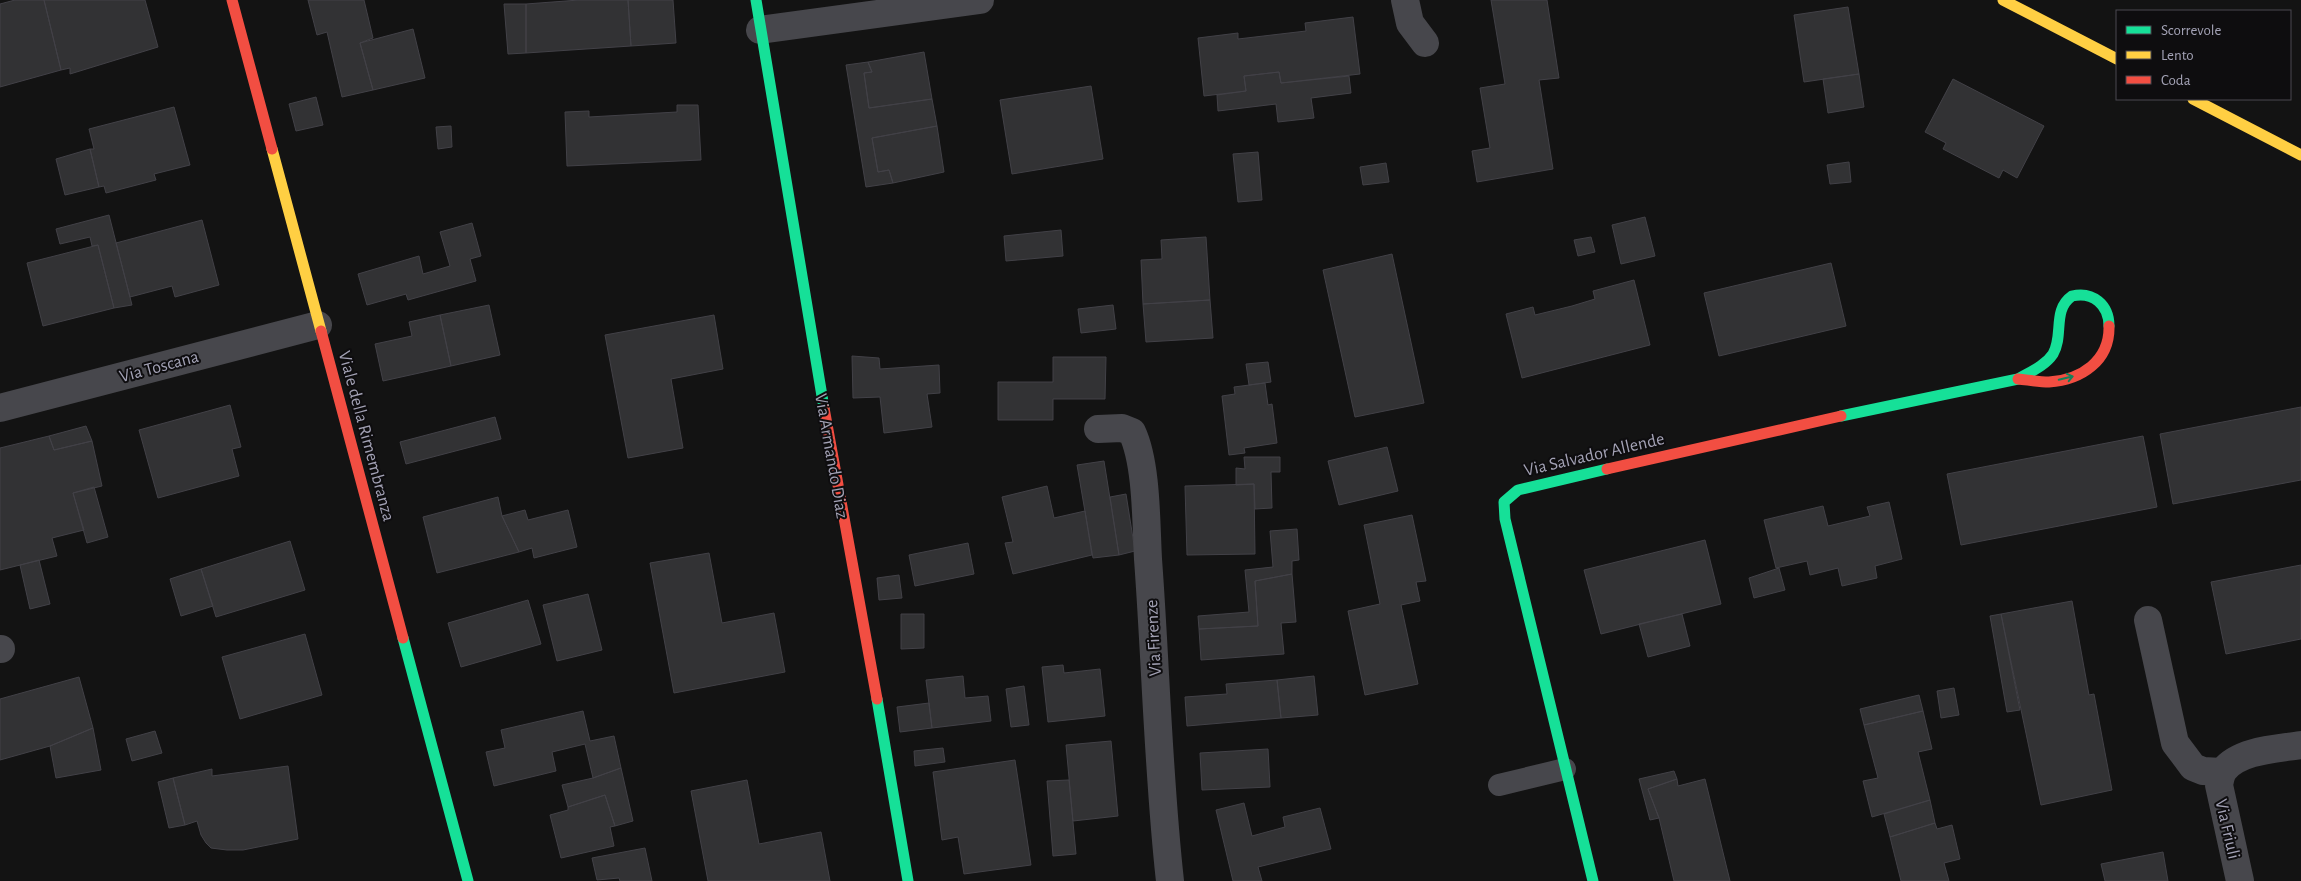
<svg xmlns="http://www.w3.org/2000/svg" width="2301" height="881" font-family="'Alegreya Sans',sans-serif">
  <style>
    .building { fill: #323234; stroke: #424147 }
    .lines { fill: none; stroke-linecap: round; stroke-linejoin: round }
    .lane { stroke: #47474c; stroke-width: 22 }
    .street { stroke: #47474c; stroke-width: 28 }
    .fast { stroke: #16e098; stroke-width: 11 }
    .slow { stroke: #ffcf43; stroke-width: 11 }
    .jam { stroke: #f24e42; stroke-width: 11 }
    .oneway { stroke: #12815a }
    .labels { text-anchor: middle; stroke-width: 4; stroke-linejoin: round; paint-order: stroke }
    .street-label { font-size: 18px; fill: #a3a2b5; stroke: #0e0d0f }
  </style>
  <rect width="100%" height="100%" fill="#131313"/>
  <!-- building -->
  <path class="building" d="M15 0H44L61 70 0 87V4Z
    M44 0H145L158 47 70 74V68L61 70Z
    M308 0H364L373 38 360 43 373 90 342 97 327 32 317 35Z
    M579 0H628L631 46 526 53V4Z
    M628 0H673L676 43 631 46Z
    M1491 0H1547L1559 78 1539 80 1553 169 1477 182 1472 151 1490 148 1480 88 1505 84Z
    M504 4H526V53L508 54Z
    M1848 7 1859 74 1804 82 1794 15Z
    M1353 17 1360 74 1281 83 1279 72 1244 76 1246 91 1204 96 1198 38 1238 33V39L1306 31 1305 23Z
    M413 29 425 78 373 90 360 43Z
    M924 52 932 99 869 108 864 73 872 72 868 62Z
    M868 62 872 72 864 73 869 108 932 99 937 126 872 138 878 172 889 170 893 183 866 187 846 65Z
    M1279 72 1281 83 1349 76 1351 93 1311 98 1314 118 1278 122 1276 104 1218 111 1217 95 1246 91 1244 76Z
    M1859 74 1864 107 1828 113 1823 79Z
    M1953 79 2044 126 2017 178 2003 170 1999 178 1943 149 1946 143 1925 132Z
    M1091 86 1103 159 1012 174 1000 100Z
    M316 97 323 125 296 131 289 104Z
    M677 105H698L701 160 567 166 565 112 589 111V117L677 112Z
    M174 107 190 165 154 174 156 180 106 193 104 186 99 187 90 149H94L89 129Z
    M451 126 452 147 438 149 436 127Z
    M937 126 944 172 893 183 889 170 878 172 872 138Z
    M90 149 99 187 65 195 56 159Z
    M1258 152 1262 200 1238 202 1233 154Z
    M1849 162 1851 182 1830 184 1827 165Z
    M1386 163 1389 182 1363 185 1360 167Z
    M109 215 132 305 114 308 98 245 92 246 90 237 60 244 56 229Z
    M1645 217 1655 256 1621 264 1612 225Z
    M202 220 219 285 175 297 172 286 130 297 116 243Z
    M472 223 481 256 470 259 476 281 408 300 406 294 367 305 358 274 419 256 423 274 450 266 440 232Z
    M1061 230 1063 256 1006 261 1004 236Z
    M1206 237 1210 300 1143 304 1141 260 1162 259 1161 240Z
    M1591 237 1595 252 1578 256 1574 240Z
    M98 245 114 308 43 326 27 263Z
    M1392 254 1424 403 1355 417 1323 270Z
    M1831 263 1846 326 1719 356 1704 293Z
    M1634 280 1650 345 1522 378 1506 314 1533 307 1535 315 1572 306 1595 299 1593 291Z
    M1210 300 1213 338 1146 342 1143 304Z
    M489 305 500 355 451 366 440 315Z
    M1113 305 1116 329 1081 333 1078 309Z
    M440 315 451 366 383 381 375 344 412 336 409 322Z
    M714 315 723 369 671 379 683 448 628 458 605 335Z
    M852 356 879 358 880 369 939 365 940 393 927 394 932 427 884 433 880 397 853 398Z
    M1053 357H1106L1105 399H1053V420H998V382H1053Z
    M1268 362 1271 382 1249 385 1246 364Z
    M1265 383 1268 405 1272 404 1277 443 1244 448 1245 453 1229 455 1222 396 1235 394 1234 387Z
    M230 405 241 447 232 449 239 476 158 498 139 430Z
    M2301 407V480L2173 504 2160 434Z
    M495 417 501 439 406 464 400 442Z
    M86 426 92 441 54 450 49 436Z
    M49 436 54 450 92 441 102 486 73 493 84 530 52 538 57 556 0 570V448Z
    M2143 436 2157 507 1961 545 1947 474Z
    M1387 447 1398 491 1339 505 1328 461Z
    M1244 457H1280V472H1271L1272 508 1255 509 1254 484 1236 485V468L1245 469Z
    M1104 461 1119 555 1093 558 1077 465Z
    M1254 484 1255 554 1187 555 1185 486Z
    M1047 486 1054 518 1085 511 1092 555 1013 574 1005 543 1013 542 1002 497Z
    M94 487 108 537 87 543 73 493Z
    M1126 494 1135 551 1119 555 1110 497Z
    M498 497 502 516 519 552 437 573 423 517Z
    M1889 502 1902 559 1875 566 1877 578 1842 586 1838 568 1810 575 1807 561 1776 568 1764 520 1823 506 1828 526 1870 516 1867 507Z
    M525 510 528 520 568 510 577 547 534 558 532 548 519 552 502 516Z
    M1412 515 1426 581 1416 582 1420 601 1401 605 1418 684 1365 695 1348 611 1380 604 1364 525Z
    M1297 529 1299 560 1292 561V574L1255 581 1258 626 1199 629 1198 616 1249 612 1245 570 1273 567 1270 531Z
    M1705 540 1721 604 1601 634 1584 570Z
    M290 541 305 590 216 617 201 569Z
    M968 543 974 574 915 586 909 555Z
    M709 553 722 623 774 613 785 672 674 693 650 563Z
    M39 560 50 604 30 609 20 565Z
    M2301 565V639L2226 654 2211 582Z
    M1779 568 1785 590 1754 598 1749 578Z
    M201 569 213 606 181 616 170 579Z
    M1292 574 1296 622 1281 623 1284 654 1201 660 1199 629 1258 626 1255 581Z
    M899 575 902 598 879 600 877 578Z
    M588 594 602 650 557 661 543 605Z
    M528 600 541 644 461 667 448 623Z
    M2072 601 2089 695 2094 694 2112 790 2041 805 2001 614Z
    M901 614H924V648L901 649Z
    M1682 614 1690 646 1648 657 1639 624Z
    M2001 614 2020 710 2007 712 1990 616Z
    M305 634 322 695 240 719 222 657Z
    M1063 665 1064 673 1100 669 1105 716 1048 722 1042 667Z
    M963 676 965 698 988 696 991 721 932 728 926 680Z
    M1314 676 1318 715 1281 718 1277 680Z
    M79 677 93 728 50 746 0 760V699Z
    M1277 680 1281 718 1187 726 1185 697 1227 694 1226 684Z
    M1024 686 1029 725 1011 727 1006 689Z
    M1954 688 1959 715 1941 718 1937 691Z
    M1919 695 1923 711 1864 725 1860 709Z
    M929 703 932 728 900 732 897 707Z
    M583 711 590 741 614 736 621 768 593 778 585 744 552 752 556 771 494 786 486 752 505 748 501 730Z
    M1923 711 1932 749 1918 752 1930 800 1872 817 1863 781 1878 778 1864 725Z
    M93 728 101 770 56 778 50 746Z
    M155 731 162 753 132 761 126 739Z
    M1111 741 1118 816 1073 821 1066 745Z
    M943 748 945 762 915 766 914 751Z
    M1268 749 1270 787 1202 790 1200 753Z
    M1015 760 1031 865 964 874 958 837 942 840 933 772Z
    M288 766 298 839 243 850H227L211 848 206 843 201 835 197 821 185 825 173 778 212 769V776Z
    M621 768 633 821 615 826 605 795 568 807 562 785 593 778Z
    M1674 771 1677 779 1648 789 1659 818 1650 820 1639 779Z
    M173 778 185 825 169 828 158 782Z
    M1677 779 1678 786 1705 779 1730 881H1674L1659 818 1648 789Z
    M747 780 759 844 821 832 830 881H708L691 791Z
    M1069 780 1076 854 1053 856 1047 781Z
    M605 795 615 826 610 827 614 846 561 858 550 815 568 810V807Z
    M1930 800 1935 823 1890 837 1884 814Z
    M1244 803 1252 836 1285 827 1283 817 1320 808 1331 849 1258 867 1262 881H1233L1216 810Z
    M1935 823 1937 829 1952 825 1960 859 1944 863 1949 881H1901L1890 837Z
    M645 848 652 881H620L619 878 597 880 592 858Z
    M2163 852 2168 881H2105L2101 864Z"/>
  <g class="lines">
    <!-- lane -->
    <path class="lane" d="M1499 785 1565 769"/>
    <!-- street -->
    <path class="street" d="M1405 0 1410 23 1425 43
      M760 30 980 0
      M0 408 318 325
      M1098 429 1122 428 1132 432C1147 464 1146 523 1148 559 1156 667 1158 774 1170 881
      M2148 620 2175 743 2193 767 2203 771 2222 772
      M0 649H1
      M2240 881 2219 785C2220 780 2221 774 2224 770 2240 750 2277 749 2301 745"/>
    <!-- fast -->
    <path class="fast" d="M756 0 824 408
      M1841 416 2018 379C2030 372 2045 366 2053 354 2064 335 2052 310 2072 296 2093 291 2109 305 2109 326
      M403 638 468 881
      M877 699 908 881
      M1593 881 1505 519 1504 502 1518 490 1607 469"/>
    <!-- slow -->
    <path class="slow" d="M2003 0 2117 59
      M2193 99 2301 155
      M272 149 321 331"/>
    <!-- jam -->
    <path class="jam" d="M232 0 272 149
      M321 331 403 638
      M2018 379C2028 380 2039 382 2049 382 2081 380 2110 361 2109 326
      M824 408 877 699
      M1607 469 1841 416"/>
  </g>
  <!-- one-way arrows -->
  <defs><path id="oneway-shaft" d="M-6 0H5M1.5-3L5.5 0L1.5 3" fill="none" stroke-width="1.6" stroke-linecap="round" stroke-linejoin="round" transform="scale(1.25)"/></defs>
  <use class="oneway" href="#oneway-shaft" transform="translate(2066 378) rotate(-14)"/>
  <g class="labels">
    <!-- street labels -->
    <g class="street-label">
      <text transform="translate(159 366) rotate(-15)" y="6">Via Toscana</text>
      <text transform="translate(367 436) rotate(75)" y="6">Viale della Rimembranza</text>
      <text transform="translate(1594 454) rotate(-13)" y="6">Via Salvador Allende</text>
      <text transform="translate(832 456) rotate(80)" y="6">Via Armando Diaz</text>
      <text transform="translate(1153 638) rotate(-93)" y="6">Via Firenze</text>
      <text transform="translate(2228 829) rotate(77)" y="6">Via Friuli</text>
    </g>
  </g>
  <!-- legend -->
  <rect x="2116" y="10" width="175" height="90" fill="#0e0d0f" stroke="#4a4951"/>
  <rect x="2126" y="26" width="25" height="8" fill="#16e098" stroke="#4a4951"/>
  <text x="2161" y="35" font-size="15" fill="#a3a2b5">Scorrevole</text>
  <rect x="2126" y="51" width="25" height="8" fill="#ffcf43" stroke="#4a4951"/>
  <text x="2161" y="60" font-size="15" fill="#a3a2b5">Lento</text>
  <rect x="2126" y="76" width="25" height="8" fill="#f24e42" stroke="#4a4951"/>
  <text x="2161" y="85" font-size="15" fill="#a3a2b5">Coda</text>
</svg>
